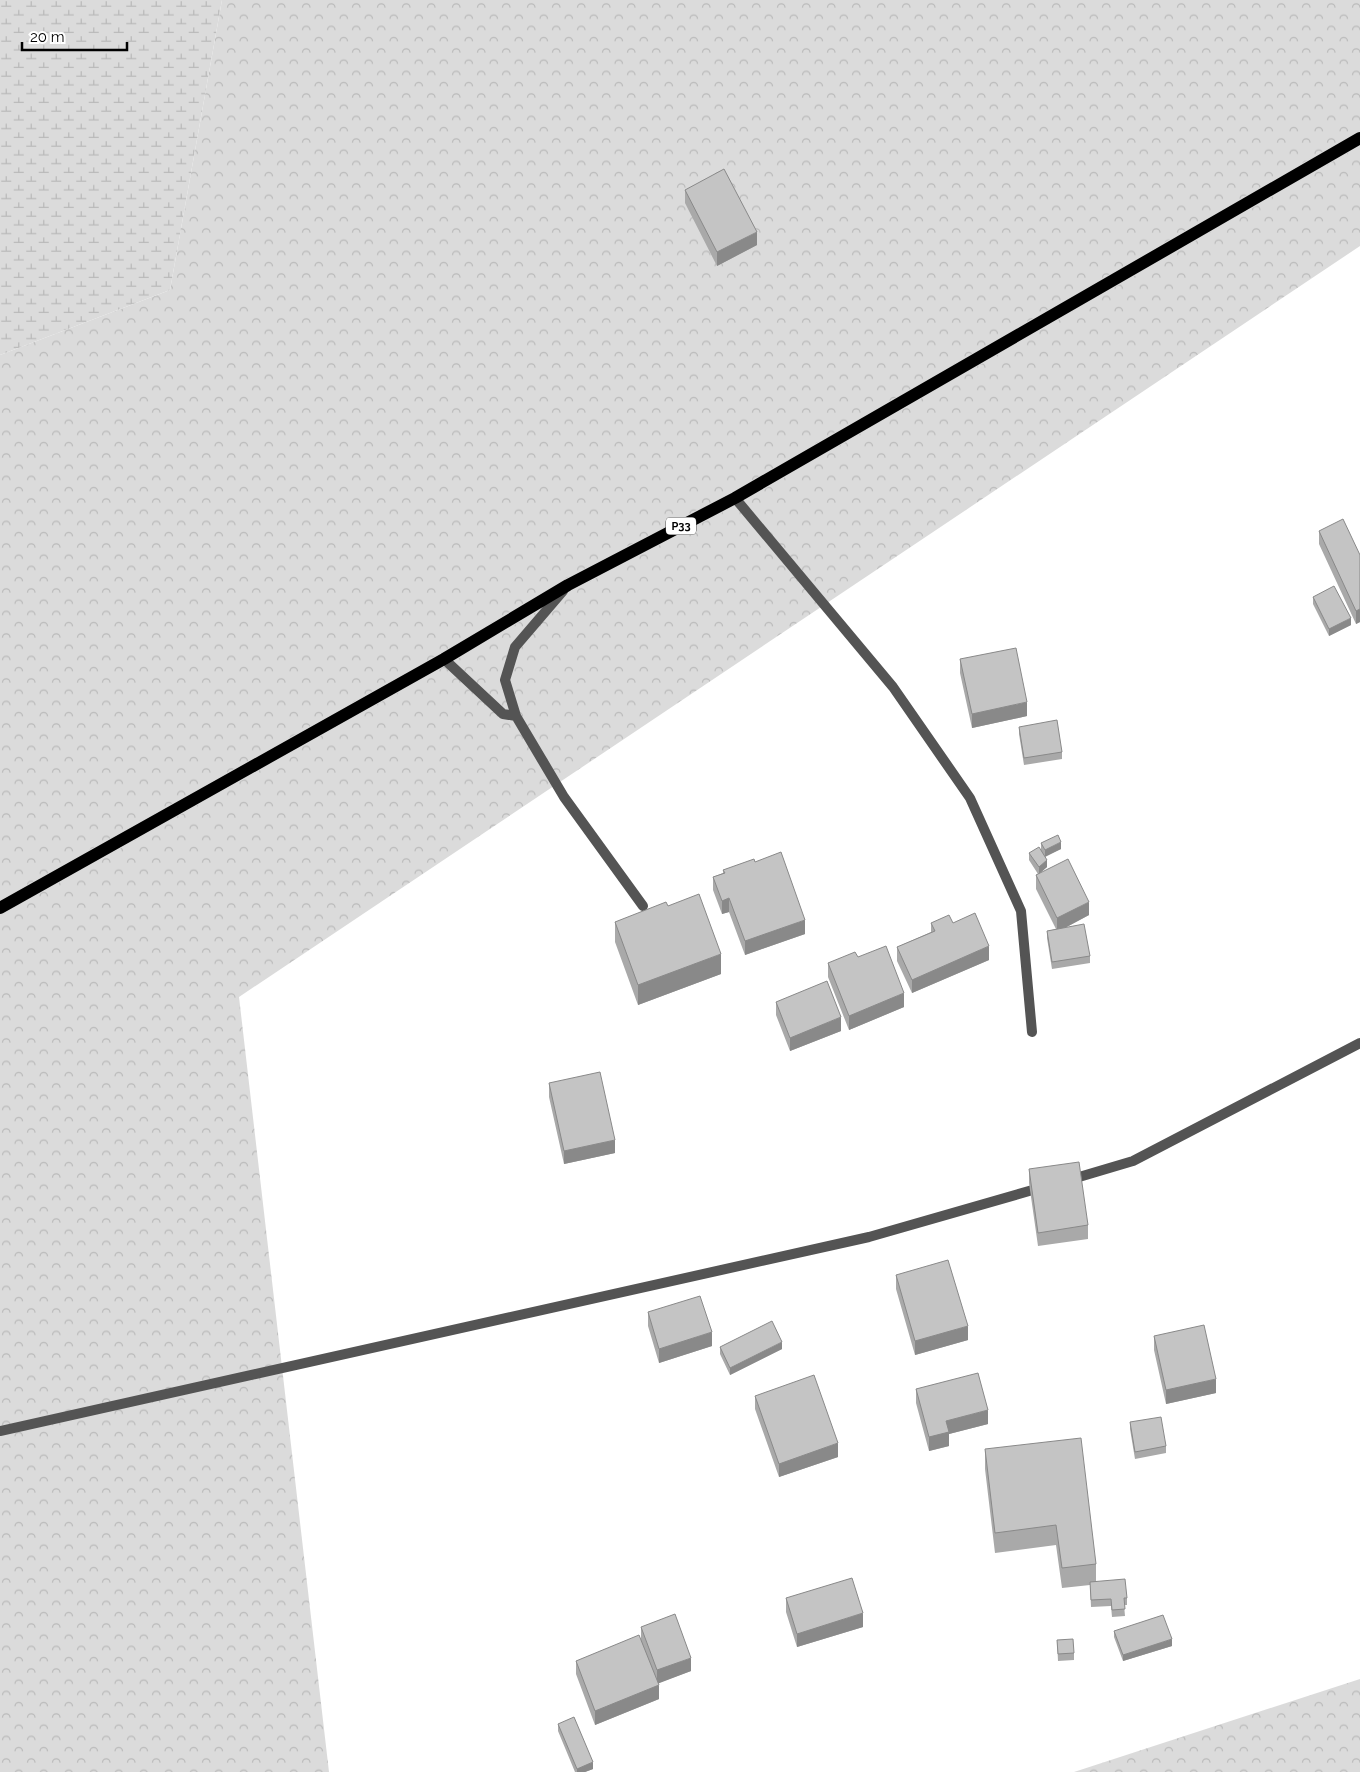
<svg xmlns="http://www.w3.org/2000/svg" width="1360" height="1772" font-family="Raleway,sans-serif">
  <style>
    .forest { fill: url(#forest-crowns) }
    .wetland { fill: url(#wetland-marsh) }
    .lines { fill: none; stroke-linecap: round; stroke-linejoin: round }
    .primary-casing { stroke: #dbdbdb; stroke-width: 14 }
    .minor { stroke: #545454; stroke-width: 10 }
    .primary { stroke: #000; stroke-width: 12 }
    .wall { fill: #a9a9a9 }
    .shaded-wall { fill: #898989 }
    .building { fill: #c4c4c4; stroke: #898989 }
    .labels { text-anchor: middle; stroke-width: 4; stroke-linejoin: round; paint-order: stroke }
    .shield { fill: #fff; stroke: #4c4c4c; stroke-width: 1 }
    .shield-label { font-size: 11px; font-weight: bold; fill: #000 }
  </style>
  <defs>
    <pattern id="forest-crowns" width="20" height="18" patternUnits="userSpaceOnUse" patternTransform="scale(1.25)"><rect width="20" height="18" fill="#dbdbdb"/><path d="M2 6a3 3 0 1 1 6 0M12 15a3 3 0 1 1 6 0" fill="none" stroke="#bababa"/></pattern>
    <pattern id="wetland-marsh" width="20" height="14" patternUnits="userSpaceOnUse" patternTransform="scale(1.25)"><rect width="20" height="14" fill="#dbdbdb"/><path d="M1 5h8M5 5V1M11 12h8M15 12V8" fill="none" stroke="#bababa"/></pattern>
  </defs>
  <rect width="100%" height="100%" fill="#fff"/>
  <!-- forest -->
  <path class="forest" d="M222 0H1360V246L239 997 329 1772H0V355L170 290Z
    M1360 1679V1772H1074Z"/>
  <!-- wetland -->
  <path class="wetland" d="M0 0H222L170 290 0 355Z"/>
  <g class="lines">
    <defs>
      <path id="primary" d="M0 908 444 659 568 585 735 498 1360 138"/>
    </defs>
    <!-- primary casing -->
    <use href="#primary" class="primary-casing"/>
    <!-- minor -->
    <path class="minor" d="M735 498 893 687 970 798 1021 911 1032 1032
      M444 659 503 714 516 716 564 797 643 906
      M516 716 505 680 515 647 563 591
      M1069 1180 1133 1161 1360 1043
      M0 1431 869 1237 1043 1187"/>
    <!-- primary -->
    <use href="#primary" class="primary"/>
  </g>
  <!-- wall -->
  <path class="wall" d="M685 190 757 245 717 266 685 203Z
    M1319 531 1360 555V622L1356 624 1319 544Z
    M1313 597 1351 625 1329 636 1313 604Z
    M960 659 1027 716 972 728 960 673Z
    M1019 727 1062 752V759L1024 765 1019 734Z
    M1041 843 1061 849 1045 856 1047 867 1040 873 1089 915 1065 928 1090 956V963L1052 969 1047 938V931L1056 929 1036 889V875L1038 874 1029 860V853L1041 850Z
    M755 862 805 934 745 955 729 912 722 914 713 890V877L723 873V870Z
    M668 906 721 974 638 1005 615 942V922Z
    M931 923H953L989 960 912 993 897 961V947L931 932Z
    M858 957 904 1007 849 1030 828 977V963Z
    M776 1002 841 1031 790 1051 776 1015Z
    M549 1083 615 1153 564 1164 549 1097Z
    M1029 1169 1088 1225V1239L1038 1246 1029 1183Z
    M896 1275 968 1340 915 1355 896 1289Z
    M648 1312 712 1346 659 1363 648 1326Z
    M1154 1336 1216 1393 1166 1404 1154 1350Z
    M720 1347 782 1349 730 1375 720 1354Z
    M916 1389 988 1424 949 1434V1446L929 1451 916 1403Z
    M755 1396 838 1457 779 1477 755 1409Z
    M1130 1422 1166 1446V1453L1135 1459 1130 1429Z
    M985 1449 1096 1564V1581L1127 1598V1605H1124L1125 1616 1112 1617 1111 1606 1091 1607 1090 1585 1062 1588 1056 1545 995 1553 985 1469Z
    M786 1598 863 1627 797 1647 786 1612Z
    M641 1627 691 1671 658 1683 659 1699 595 1725 576 1674V1661L641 1641Z
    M1114 1631 1172 1646 1123 1661 1114 1637Z
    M1057 1640 1074 1653V1660L1058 1661Z
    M558 1724 593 1769 585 1772H575L558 1731Z"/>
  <!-- shaded-wall -->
  <path class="shaded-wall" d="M757 232V245L717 266V252Z
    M1360 609V622L1356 624V611Z
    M1351 618V625L1329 636V629Z
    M1027 702V716L972 728V714Z
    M1061 842V849L1045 857V850Z
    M1047 860V867L1039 874V867Z
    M729 898V912L722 914V901Z
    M1089 902V915L1057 932V918Z
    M805 920V934L745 955V941Z
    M989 946V960L912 993V980Z
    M721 954V974L638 1005V985Z
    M904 993V1007L849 1030V1016Z
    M841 1017V1031L790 1051V1038Z
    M615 1140V1153L564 1164V1151Z
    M968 1326V1340L915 1355V1341Z
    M712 1332V1346L659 1363V1349Z
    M782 1342V1349L730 1375V1368Z
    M1216 1379V1393L1166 1404V1390Z
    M988 1410V1424L949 1434V1446L929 1451V1437L946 1421Z
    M838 1443V1457L779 1477V1464Z
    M863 1613V1627L797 1647V1634Z
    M1172 1639V1646L1123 1661V1655Z
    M691 1658V1671L657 1684V1670Z
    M659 1685V1699L595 1725V1711Z
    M593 1762V1769L585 1772H577V1769Z"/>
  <!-- building -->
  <path class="building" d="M724 169 757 232 717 252 685 190Z
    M1343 519 1360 555V609L1356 611 1319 531Z
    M1334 586 1351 618 1329 629 1313 597Z
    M1016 648 1027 702 972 714 960 659Z
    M1057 720 1062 752 1024 758 1019 727Z
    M1058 835 1061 842 1045 850 1041 843Z
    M1039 847 1047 860 1039 867 1029 853Z
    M781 852 805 920 745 941 729 898 722 901 713 877 725 873 723 870 754 859 755 862Z
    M1068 859 1089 902 1057 918 1036 875Z
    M699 894 721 954 638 985 615 922 666 902 668 906Z
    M975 913 989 946 912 980 897 947 935 931 931 923 949 915 953 923Z
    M1084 924 1090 956 1052 962 1047 931Z
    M886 946 904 993 849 1016 828 963 855 952 858 957Z
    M827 981 841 1017 790 1038 776 1002Z
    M600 1072 615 1140 564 1151 549 1083Z
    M1079 1162 1088 1225 1038 1233 1029 1169Z
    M948 1260 968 1326 915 1341 896 1275Z
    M700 1296 712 1332 659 1349 648 1312Z
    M772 1321 782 1342 730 1368 720 1347Z
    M1204 1325 1216 1379 1166 1390 1154 1336Z
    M978 1373 988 1410 946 1421 949 1432 929 1437 916 1389Z
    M814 1375 838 1443 779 1464 755 1396Z
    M1161 1417 1166 1446 1135 1452 1130 1422Z
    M1081 1438 1096 1564 1062 1568 1056 1525 995 1533 985 1449Z
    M852 1578 863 1613 797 1634 786 1598Z
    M1125 1579 1127 1598H1124L1125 1609 1112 1610 1111 1599 1091 1600 1090 1582Z
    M675 1614 691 1658 657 1670 641 1627Z
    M1163 1615 1172 1639 1123 1655 1114 1631Z
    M639 1635 659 1685 595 1711 576 1661Z
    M1073 1639 1074 1653 1058 1654 1057 1640Z
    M574 1717 593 1762 577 1769 558 1724Z"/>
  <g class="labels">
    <!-- shield labels -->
    <rect class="shield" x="666" y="517.5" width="30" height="17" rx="4"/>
    <g class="shield-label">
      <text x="681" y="530">P33</text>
    </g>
  </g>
  <!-- scale -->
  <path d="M22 42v8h105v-8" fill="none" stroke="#000000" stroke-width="2.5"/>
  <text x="30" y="42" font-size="15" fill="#000000" stroke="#ffffff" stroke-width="4" paint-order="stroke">20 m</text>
</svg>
